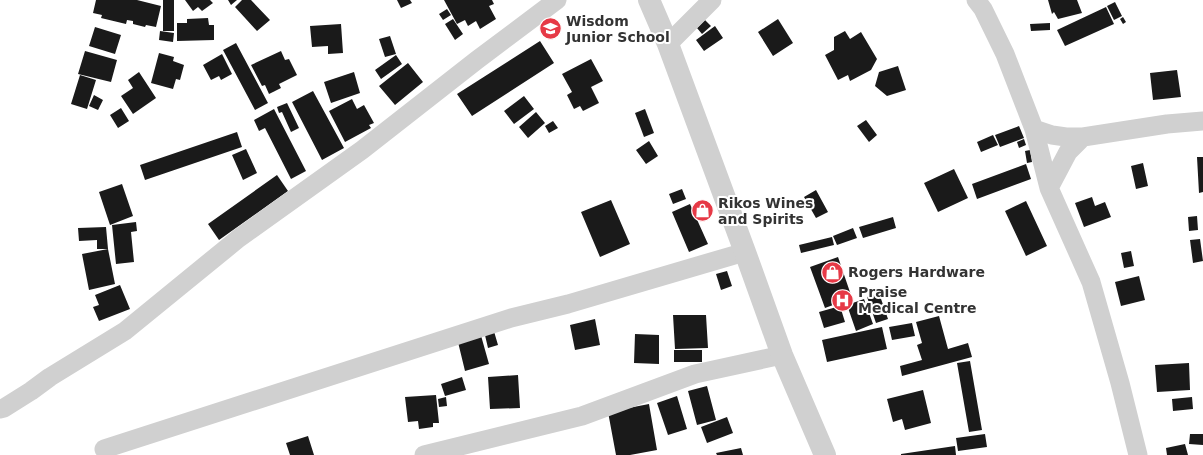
<svg xmlns="http://www.w3.org/2000/svg" width="1203" height="455" font-family="'DejaVu Sans',sans-serif">
  <style>
    .building { fill: #1a1a1a }
    .lines { fill: none; stroke-linecap: round; stroke-linejoin: round }
    .minor { stroke: #d0d0d0; stroke-width: 19 }
    .tertiary { stroke: #d0d0d0; stroke-width: 22 }
    .labels { text-anchor: middle; stroke-width: 4; stroke-linejoin: round; paint-order: stroke }
    .poi-label { font-size: 14px; font-weight: bold; fill: #333; stroke: #fff; text-anchor: start }
  </style>
  <rect width="100%" height="100%" fill="#fff"/>
  <!-- building -->
  <path class="building" d="M96 0H137L161 6 156 27 146 25 145 27 133 24V21L127 20 126 24 101 18 102 15 93 13Z
    M163 0H174V31H163Z
    M185 0H210L213 3 202 11 198 7 193 11Z
    M228 0H237L231 5Z
    M242 0H251L270 20 257 31 235 7Z
    M397 0H410L412 3 401 8Z
    M444 0H492L494 4 489 6 496 19 480 29 476 21 468 26 465 20 457 24Z
    M1048 0H1077L1082 13 1058 19 1054 12 1052 14Z
    M1115 2 1122 16 1114 20 1107 6Z
    M1106 7 1114 24 1065 46 1057 30Z
    M447 9 451 15 443 20 439 14Z
    M1123 17 1126 22 1123 24 1120 19Z
    M208 18 209 25H214V40L177 41V23H187V19Z
    M453 19 463 34 455 40 445 24Z
    M778 19 793 43 773 56 758 32Z
    M705 20 711 26 702 34 697 28Z
    M1050 23V30L1031 31 1030 24Z
    M341 24 343 53 328 54V46L312 47 310 26Z
    M715 26 723 38 704 51 696 40Z
    M95 27 121 35 115 54 89 46Z
    M160 31 174 33 173 42 159 40Z
    M845 31 850 39 861 32 877 59 871 70 850 81 848 75 838 80 825 55 834 50V37Z
    M390 36 396 54 385 57 379 39Z
    M540 41 554 63 472 116 457 94Z
    M236 43 268 103 255 110 223 50Z
    M85 51 117 60 111 82 78 74Z
    M281 51 285 60 289 59 297 75 279 84 281 88 269 94 265 85 262 86 251 65Z
    M159 53 174 57 173 61 184 65 180 80 176 79 173 89 151 83Z
    M222 54 232 74 221 80 219 76 211 80 203 65Z
    M396 55 402 64 381 79 375 70Z
    M591 59 603 81 591 87 599 103 583 111 580 106 574 109 567 95 572 92 562 74Z
    M408 63 423 82 395 105 379 86Z
    M898 66 906 90 887 96 875 86 879 72Z
    M1177 70 1181 97 1153 100 1150 73Z
    M139 72 156 98 133 114 121 96 133 88 128 80Z
    M354 72 360 93 331 103 324 82Z
    M80 75 96 80 87 109 71 104Z
    M313 91 344 148 322 160 292 102Z
    M94 95 103 100 98 110 89 106Z
    M524 96 534 109 514 124 504 111Z
    M352 99 357 109 364 105 374 123 369 125 371 128 345 142 329 111Z
    M287 103 299 128 291 132 282 112 279 113 277 107Z
    M121 108 129 121 118 128 110 115Z
    M274 109 306 171 291 179 265 128 259 131 254 120Z
    M645 109 654 133 644 137 635 113Z
    M536 112 545 123 528 138 519 127Z
    M866 120 877 135 869 142 857 126Z
    M553 121 558 128 549 133 545 126Z
    M1019 126 1024 138 1000 147 995 135Z
    M237 132 242 147 145 180 140 165Z
    M993 135 998 145 981 152 977 142Z
    M1024 139 1026 145 1019 148 1017 142Z
    M649 141 658 156 646 164 636 150Z
    M246 149 257 173 243 180 232 155Z
    M1030 150 1032 162 1027 163 1025 151Z
    M1197 157H1203V192L1199 193Z
    M1143 163 1148 186 1136 189 1131 166Z
    M1026 164 1031 179 977 199 972 184Z
    M954 169 968 198 938 212 924 183Z
    M277 175 288 191 219 240 208 224Z
    M122 184 133 216 110 225 99 192Z
    M682 189 686 199 673 204 669 194Z
    M816 190 828 212 816 218 804 197Z
    M1092 197 1095 206 1105 202 1111 217 1084 227 1075 203Z
    M611 200 630 244 600 257 581 212Z
    M1026 201 1047 246 1026 256 1005 211Z
    M690 204 708 244 689 252 672 212Z
    M1197 216 1198 230 1189 231 1188 217Z
    M893 217 896 228 863 238 859 227Z
    M136 222 137 231 131 232 134 262 116 264 112 225Z
    M106 227 108 249 115 284 89 290 82 254 108 249H97V240L79 241 78 228Z
    M853 228 857 238 837 245 833 236Z
    M832 237 834 245 801 253 799 245Z
    M1200 239 1203 261 1193 263 1190 240Z
    M1131 251 1134 266 1124 268 1121 253Z
    M838 257 852 298 825 308 810 267Z
    M727 271 732 286 721 290 716 274Z
    M1139 276 1145 300 1121 306 1115 282Z
    M120 285 130 309 99 321 93 307 99 305 95 295Z
    M879 293 888 319 876 323 867 297Z
    M864 299 873 324 856 331 847 305Z
    M840 306 845 322 824 328 819 312Z
    M673 315H706L708 348 675 349Z
    M939 316 948 349 968 343 972 357 902 376 900 366 922 360 917 345 922 343 916 322Z
    M595 319 600 345 575 350 570 325Z
    M912 323 915 336 892 340 889 327Z
    M882 327 887 349 827 362 822 340Z
    M493 328 498 345 488 348 484 331Z
    M480 332 489 364 465 371 457 338Z
    M635 334 659 335V364L634 363Z
    M674 350H702V362H674Z
    M970 361 982 430 969 432 957 363Z
    M1189 363 1190 390 1157 392 1155 365Z
    M518 375 520 408 490 409 488 377Z
    M462 377 466 390 445 396 441 384Z
    M707 386 716 420 697 425 688 391Z
    M923 390 931 423 905 430 902 419 893 422 887 399Z
    M436 395 439 423H433V427L419 429 418 421 408 422 405 397Z
    M677 396 687 429 668 435 657 403Z
    M446 397 447 406 439 407 438 399Z
    M1192 397 1193 409 1173 411 1172 399Z
    M649 404 657 450 630 455H616L608 412Z
    M727 417 733 433 707 443 701 427Z
    M985 434 987 447 958 451 956 438Z
    M1190 434H1203V445L1189 444Z
    M308 436 314 455H290L286 443Z
    M1185 444 1188 455H1167L1166 448Z
    M955 446 956 455H901V454Z
    M741 448 743 455H717L716 453Z"/>
  <g class="lines">
    <!-- minor -->
    <path class="minor" d="M976 0 983 9 1005 54 1034 129 1049 188 1091 282 1120 383 1138 455
      M668 44 712 0
      M1034 129 1052 135 1066 137H1083L1167 124 1203 121
      M1049 188 1068 152 1083 137
      M0 409 4 408 31 391 50 377 125 331 239 238 362 150 477 60 557 0
      M104 449 511 318 568 304 745 252
      M424 455 582 416 695 374 782 355"/>
    <!-- tertiary -->
    <path class="tertiary" d="M649 0 668 44 745 252 782 355 825 455"/>
  </g>
  <!-- icons -->
  <defs>
    <symbol id="school-disc" viewBox="-11 -11 22 22"><circle r="9.5" fill="#e63946" stroke="#fff"/><path d="M0-5L7-2L0 1L-7-2ZM-4 1L0 2.5L4 1V4Q0 6-4 4Z" fill="#fff"/></symbol>
    <symbol id="shop-disc" viewBox="-11 -11 22 22"><circle r="9.5" fill="#e63946" stroke="#fff"/><path d="M-5-2.5h2.3a2.7 3.5 0 0 1 5.4 0H5L5.5 6h-11ZM-1.5-2.5h3a1.5 2.3 0 0 0-3 0Z" fill="#fff"/></symbol>
    <symbol id="hospital-disc" viewBox="-11 -11 22 22"><circle r="9.5" fill="#e63946" stroke="#fff"/><path d="M-5-5h3v3.5h4V-5h3V5h-3V1.5h-4V5h-3Z" fill="#fff"/></symbol>
  </defs>
  <g fill-rule="evenodd">
    <use href="#school-disc" x="538" y="16" width="25" height="25"/>
    <use href="#shop-disc" x="690" y="198" width="25" height="25"/>
    <use href="#shop-disc" x="820" y="260" width="25" height="25"/>
    <use href="#hospital-disc" x="830" y="288" width="25" height="25"/>
  </g>
  <g class="labels">
    <!-- poi labels -->
    <g class="poi-label">
      <text x="566" y="26">Wisdom<tspan x="566" dy="16">Junior School</tspan></text>
      <text x="718" y="208">Rikos Wines<tspan x="718" dy="16">and Spirits</tspan></text>
      <text x="848" y="277">Rogers Hardware</text>
      <text x="858" y="297">Praise<tspan x="858" dy="16">Medical Centre</tspan></text>
    </g>
  </g>
</svg>
